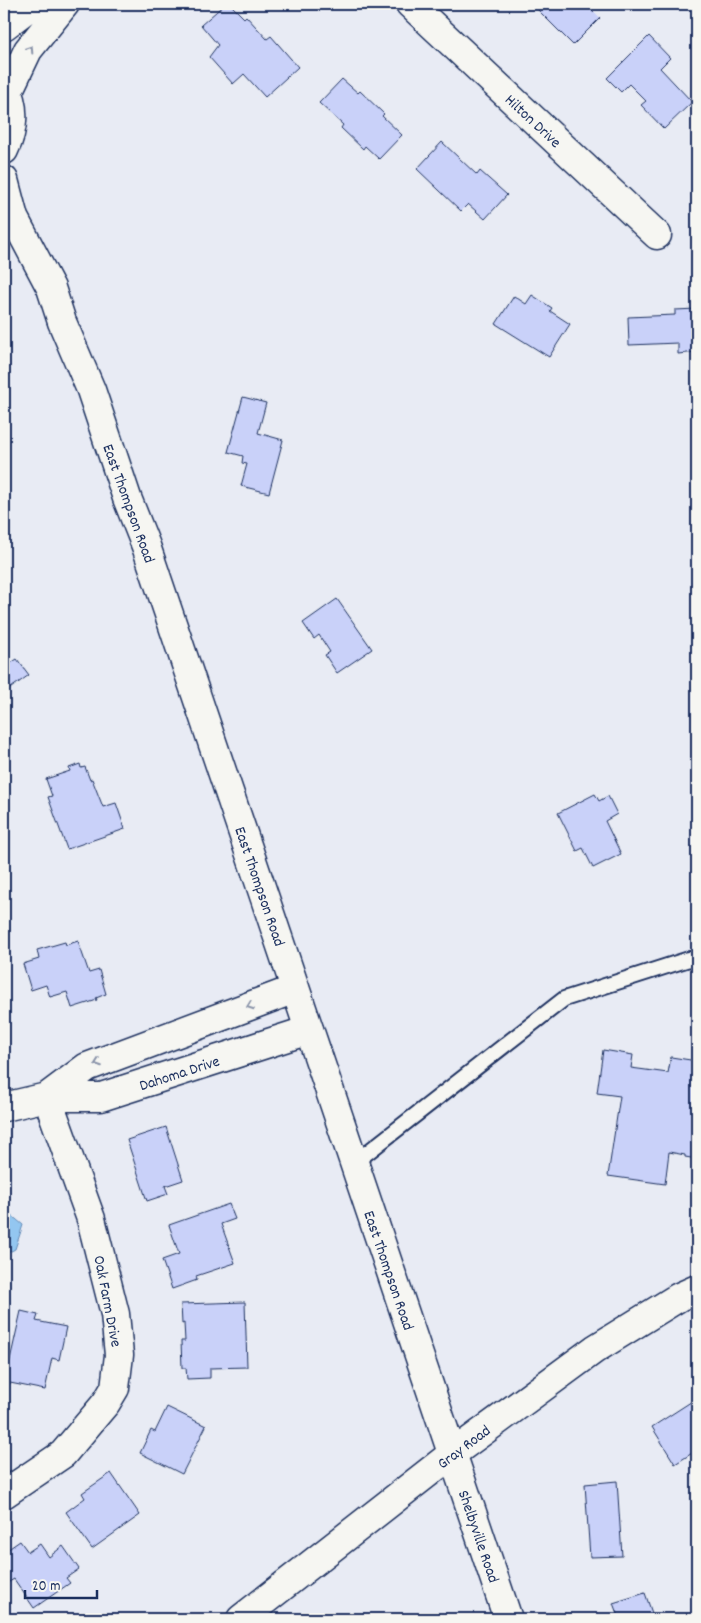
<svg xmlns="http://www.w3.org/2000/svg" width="701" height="1623" font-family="Dekko,sans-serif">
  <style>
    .water { fill: #93c6f0; stroke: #638ab6 }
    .building { fill: #c9d1f9; stroke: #1b2f5e }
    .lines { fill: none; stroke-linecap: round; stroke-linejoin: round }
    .service-casing { stroke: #1b2f5e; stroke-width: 18 }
    .minor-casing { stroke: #1b2f5e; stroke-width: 31 }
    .tertiary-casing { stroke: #1b2f5e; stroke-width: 31 }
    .secondary-casing { stroke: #1b2f5e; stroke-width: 31 }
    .service { stroke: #f6f6f2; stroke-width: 14 }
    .minor { stroke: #f6f6f2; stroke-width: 28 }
    .tertiary { stroke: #f6f6f2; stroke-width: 28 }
    .secondary { stroke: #f6f6f2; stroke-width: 28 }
    .oneway { stroke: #8892a8 }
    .labels { text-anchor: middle; stroke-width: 4; stroke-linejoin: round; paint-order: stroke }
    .street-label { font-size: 16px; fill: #1b2f5e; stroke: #f6f6f2 }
  </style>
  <rect width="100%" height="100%" fill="#e8ebf4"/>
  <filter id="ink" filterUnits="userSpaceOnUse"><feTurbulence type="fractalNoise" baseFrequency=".02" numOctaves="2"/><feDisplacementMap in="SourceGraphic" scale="10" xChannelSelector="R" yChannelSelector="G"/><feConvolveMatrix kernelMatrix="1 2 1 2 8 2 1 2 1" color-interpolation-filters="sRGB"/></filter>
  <g filter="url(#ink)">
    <!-- water -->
    <path class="water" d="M4 1209 23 1225 15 1249 4 1255Z"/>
    <!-- building -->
    <path class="building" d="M225 4H230L244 18 246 16 267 39 271 36 298 67 265 97 244 74 233 84 209 57 218 45 201 25Z
      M532 4H586L600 18 573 45Z
      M649 36 670 58 660 68 692 102 664 129 641 105 646 101 629 84 621 92 607 78Z
      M342 79 358 93 360 91 384 114 382 116 402 135 379 159 365 146 363 149 341 128 343 125 319 103Z
      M442 142 477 175 480 171 507 195 485 219 468 204 461 211 417 169Z
      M532 295 552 308 550 311 570 324 549 357 496 324 514 296 526 304Z
      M697 309V352L678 354V343L629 345 628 317 675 315V310Z
      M243 397 266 403 258 433 283 440 269 493 241 486 247 464 242 463 243 456 228 452Z
      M337 599 372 649 337 673 325 655 330 652 319 635 314 639 303 623Z
      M4 652 11 663 17 659 29 675 4 693Z
      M80 764 81 768 85 767 90 780 92 779 103 807 116 803 125 829 67 849 48 797 52 796 46 779 70 771 69 768Z
      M595 794 599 801 608 796 617 814 605 821 621 854 593 868 583 848 577 851 558 813Z
      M78 941 89 973 99 970 106 994 96 998 97 1000 72 1008 67 992 50 997 46 985 31 990 23 964 39 959 37 950 65 942 66 945Z
      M603 1050 633 1055 631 1068 668 1073 671 1057 697 1061V1159L685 1157V1155L669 1152 665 1184 608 1176 620 1096 597 1093Z
      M166 1127 183 1180 165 1186 168 1194 147 1201 127 1140Z
      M229 1204 235 1219 221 1224 235 1263 196 1276 197 1280 172 1289 162 1260 179 1254 169 1225Z
      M245 1302 247 1367 210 1368V1378L187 1379 186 1368H182L181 1341H185L184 1323 182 1324 181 1304Z
      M21 1311 38 1315 36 1321 66 1327 59 1360 52 1358 45 1390 5 1382Z
      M697 1398V1450L675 1464 652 1427Z
      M167 1407 206 1426 182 1474 140 1453 151 1430 155 1432Z
      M111 1473 140 1515 92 1549 66 1512 85 1498 82 1493Z
      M617 1481 622 1556 590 1557 585 1484Z
      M20 1541 28 1552 40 1544 49 1557 63 1546 79 1569 66 1578 70 1583 34 1608 14 1579 4 1585V1552Z
      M645 1593 654 1619H619L613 1603Z"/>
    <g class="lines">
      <defs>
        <path id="service" d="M354 1163 564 999 689 959 697 961"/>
        <path id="minor" d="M410 4 657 235
          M295 989 87 1067 47 1097H101L309 1030
          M4 1107 47 1097 91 1219 115 1314 119 1355 115 1388 106 1403 63 1454 4 1494"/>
        <path id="tertiary" d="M241 1619 452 1454"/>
        <path id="secondary" d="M4 26 33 4
          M4 86C16 105 14 130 4 150
          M8 92 28 50 65 4
          M4 180 14 218 51 288 62 322 91 390 127 498 146 546 508 1619
          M452 1454 595 1349 679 1297 697 1289"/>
      </defs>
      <!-- service casing -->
      <use href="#service" class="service-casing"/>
      <!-- minor casing -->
      <use href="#minor" class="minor-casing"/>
      <!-- tertiary casing -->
      <use href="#tertiary" class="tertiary-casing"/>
      <!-- secondary casing -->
      <use href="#secondary" class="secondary-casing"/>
      <!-- service -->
      <use href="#service" class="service"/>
      <!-- minor -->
      <use href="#minor" class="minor"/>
      <!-- tertiary -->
      <use href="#tertiary" class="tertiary"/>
      <!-- secondary -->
      <use href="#secondary" class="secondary"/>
    </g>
    <!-- one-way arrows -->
    <defs><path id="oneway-chevron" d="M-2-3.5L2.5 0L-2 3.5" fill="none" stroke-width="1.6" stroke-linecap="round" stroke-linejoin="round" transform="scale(1.25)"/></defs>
    <g class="oneway">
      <use href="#oneway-chevron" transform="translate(30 49) rotate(-57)"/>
      <use href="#oneway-chevron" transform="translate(250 1006) rotate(159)"/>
      <use href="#oneway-chevron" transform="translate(98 1063) rotate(160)"/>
    </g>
  </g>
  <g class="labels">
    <!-- street labels -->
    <g class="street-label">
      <text transform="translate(534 120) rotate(43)" y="6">Hilton Drive</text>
      <text transform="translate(130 503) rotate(70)" y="6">East Thompson Road</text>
      <text transform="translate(261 886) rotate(71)" y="6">East Thompson Road</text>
      <text transform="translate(179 1072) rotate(-18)" y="6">Dahoma Drive</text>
      <text transform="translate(390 1270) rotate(71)" y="6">East Thompson Road</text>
      <text transform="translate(109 1301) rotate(79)" y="6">Oak Farm Drive</text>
      <text transform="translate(463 1446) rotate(-37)" y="6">Gray Road</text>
      <text transform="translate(480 1536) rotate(71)" y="6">Shelbyville Road</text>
    </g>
  </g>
  <!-- margin -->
  <rect width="701" height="1623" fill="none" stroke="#f6f6f2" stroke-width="20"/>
  <rect x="10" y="10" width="681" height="1603" fill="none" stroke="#1b2f5e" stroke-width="2" filter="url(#ink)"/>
  <!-- scale -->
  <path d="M25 1590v8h72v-8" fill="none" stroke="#1b2f5e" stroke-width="2.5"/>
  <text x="32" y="1590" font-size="15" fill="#1b2f5e" stroke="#f6f6f2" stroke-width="4" paint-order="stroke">20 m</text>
</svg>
